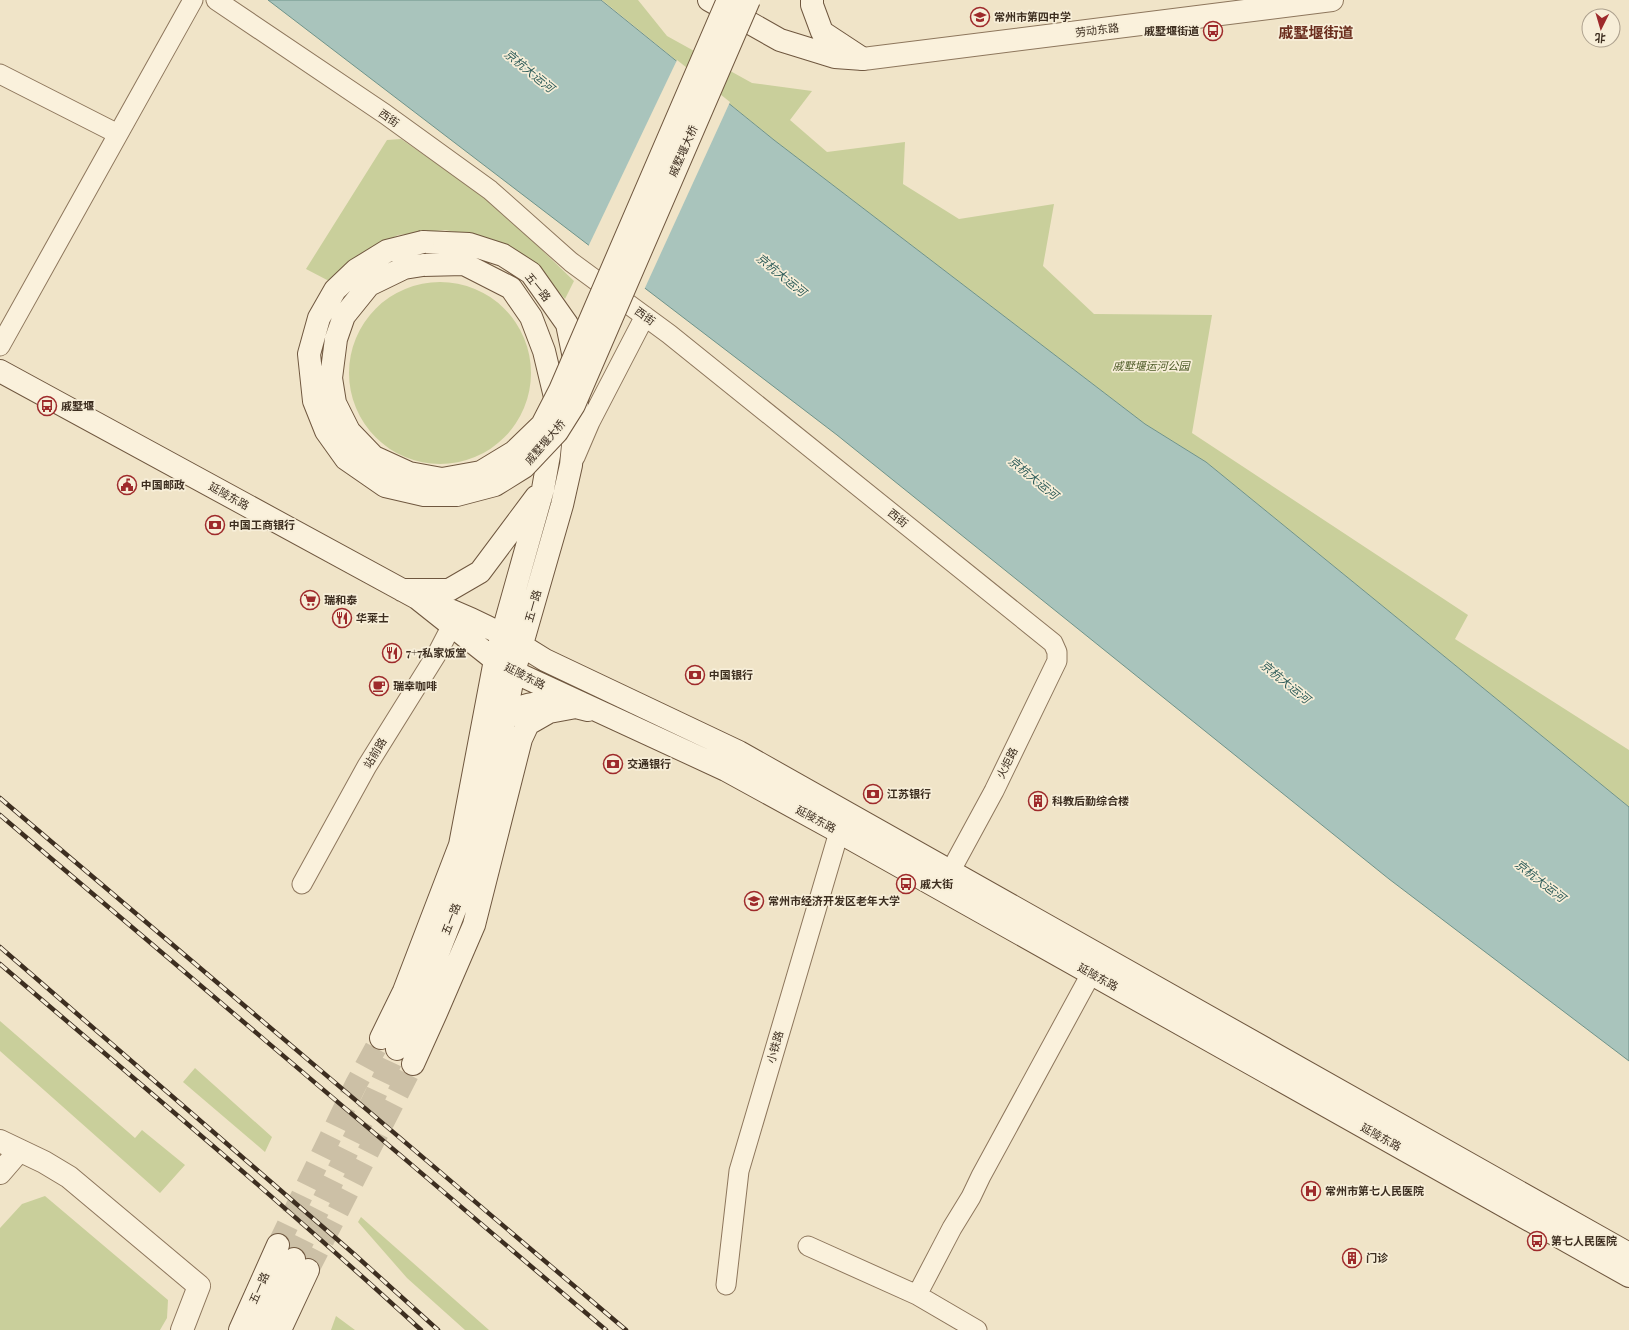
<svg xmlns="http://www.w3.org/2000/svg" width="1629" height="1330" font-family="'Playfair Display','Noto Sans SC',serif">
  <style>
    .green { fill: #c9cf9b }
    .water { fill: #a9c4bc; stroke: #6f938a }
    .pier { fill: #f0e4c8 }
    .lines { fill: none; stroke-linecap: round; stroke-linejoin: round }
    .secondary-tunnel { stroke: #ccc0a6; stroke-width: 22; stroke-dasharray: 22 11; stroke-linecap: butt }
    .minor-casing { stroke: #8d765c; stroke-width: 21 }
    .tertiary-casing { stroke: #8d765c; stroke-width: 24 }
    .secondary-casing { stroke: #6f573f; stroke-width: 24 }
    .minor { stroke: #faf1dc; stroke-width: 19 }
    .tertiary { stroke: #faf1dc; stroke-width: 22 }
    .secondary { stroke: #faf1dc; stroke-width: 22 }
    .rail-casing { stroke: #3d2e20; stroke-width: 4.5 }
    .rail { stroke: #f7eed8; stroke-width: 3; stroke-dasharray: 9; stroke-linecap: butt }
    .secondary-bridge-casing { stroke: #6f573f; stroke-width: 24; stroke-linecap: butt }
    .secondary-bridge { stroke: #faf1dc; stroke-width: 22 }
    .labels { text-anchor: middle; stroke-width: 3.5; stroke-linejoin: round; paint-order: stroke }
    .poi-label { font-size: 11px; font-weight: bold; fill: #3d2e20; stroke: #f7eed8; text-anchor: start }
    .street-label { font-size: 11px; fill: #3d2e20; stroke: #f7eed8 }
    .park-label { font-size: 11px; font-style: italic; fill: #4d5a26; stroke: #f7eed8 }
    .water-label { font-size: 12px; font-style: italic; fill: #2f5d5a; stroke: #f7eed8 }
    .district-label { font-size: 15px; font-weight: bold; fill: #6b2e1e; stroke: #f7eed8 }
  </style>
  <rect width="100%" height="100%" fill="#f0e4c8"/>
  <!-- green -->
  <path class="green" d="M602 0H638L667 36 752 83 812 91 790 120 827 152 905 142 903 184 959 219 1054 204 1043 266 1094 314 1212 315 1192 433 1468 615 1455 639 1629 750V807L1206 462 1145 424 774 140Z
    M401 139 490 200 574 281 565 299 530 260 492 239 445 230 398 235 360 254 329 281 306 269 387 140Z
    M349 373a91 91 0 1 1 182 0a91 91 0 1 1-182 0Z
    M0 1021 135 1138 142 1130 185 1165 160 1193 0 1051Z
    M195 1068 272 1137 265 1152 183 1082Z
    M45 1196 168 1300 167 1318 160 1330H0V1228L22 1204Z
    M361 1217 489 1330H465L407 1278 358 1222Z
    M336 1316 355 1330H331Z"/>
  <!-- water -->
  <path class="water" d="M268 0H601L774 140 1145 424 1206 462 1629 807V1061L1389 879 837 435Z"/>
  <!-- pier -->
  <path class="pier" d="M677 60 730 102 644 290 588 247Z"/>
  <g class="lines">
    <!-- secondary-tunnel -->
    <path class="secondary-tunnel" d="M278 1245 356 1084 381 1038
      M294 1259 372 1102 397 1049
      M308 1270 413 1064"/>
    <defs>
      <path id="minor" d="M216 0 385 114 490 190 571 262 669 334 1053 643 1057 652V661L994 791 950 872
        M0 74 118 134
        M0 346 193 0
        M575 457 590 422 645 316
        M302 884 367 766 438 652 452 625
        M808 1246 917 1295
        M726 1285 739 1171 839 832 846 819
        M977 1330 917 1295 952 1228 971 1197 981 1176 1098 961"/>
      <path id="tertiary" d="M863 59 1332 0
        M0 1141 44 1162 69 1177 199 1286 182 1330
        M0 1173 19 1151"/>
      <path id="secondary" d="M709 0 780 40 835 57 863 59
        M812 0V5L822 32 860 57
        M0 371 417 598 495 660 514 672 726 770 839 832 1629 1276
        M402 590H449L480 572 536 497
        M437 605C475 619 511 638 545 660L739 752 1629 1254
        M505 720C525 700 534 703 561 706
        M381 1038 404 991 460 845 495 660 543 489 549 455 555 397 544 351 531 317 511 288 464 264 423 265
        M397 1049 418 1004 480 846 514 672 562 505 571 465 579 382 567 324 531 273 503 255 469 244 423 242
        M413 1064 436 1013 474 925 521 739 528 724 549 712 576 707 588 710
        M240 1330 278 1245
        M263 1330 294 1259
        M280 1330 308 1270"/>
    </defs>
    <!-- minor casing -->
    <use href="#minor" class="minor-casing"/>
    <!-- tertiary casing -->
    <use href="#tertiary" class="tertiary-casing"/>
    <!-- secondary casing -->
    <use href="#secondary" class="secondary-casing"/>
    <!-- minor -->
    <use href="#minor" class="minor"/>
    <!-- tertiary -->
    <use href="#tertiary" class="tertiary"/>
    <!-- secondary -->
    <use href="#secondary" class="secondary"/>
    <defs>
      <path id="rail" d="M0 798 626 1330
        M0 815 606 1330
        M0 947 354 1254 438 1330
        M0 964C141 1085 284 1204 421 1330"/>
    </defs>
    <!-- rail casing -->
    <use href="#rail" class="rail-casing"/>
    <!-- rail -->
    <use href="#rail" class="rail"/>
    <defs>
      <path id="secondary-bridge" d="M423 242 387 251 356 270 335 290 319 318 309 354 314 401 326 431 346 459 385 486 424 495H457L495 485 524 467 557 432 574 405 749 0
        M423 265 404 268 369 285 344 316 336 339 331 378 335 403 349 431 374 457 409 473 442 479 481 472 514 452 542 425 560 390 728 0"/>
    </defs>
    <!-- secondary-bridge casing -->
    <use href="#secondary-bridge" class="secondary-bridge-casing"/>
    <!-- secondary-bridge -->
    <use href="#secondary-bridge" class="secondary-bridge"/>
  </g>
  <!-- icons -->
  <defs>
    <symbol id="school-ring" viewBox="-11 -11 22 22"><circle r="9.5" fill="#f7eed8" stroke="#9e2a2b" stroke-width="1.5"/><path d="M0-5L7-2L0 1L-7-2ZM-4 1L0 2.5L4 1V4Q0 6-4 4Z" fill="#9e2a2b"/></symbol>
    <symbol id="bus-ring" viewBox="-11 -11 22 22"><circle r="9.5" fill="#f7eed8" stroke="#9e2a2b" stroke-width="1.5"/><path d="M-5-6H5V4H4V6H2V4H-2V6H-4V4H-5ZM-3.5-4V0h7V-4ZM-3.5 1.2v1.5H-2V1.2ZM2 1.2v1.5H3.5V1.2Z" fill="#9e2a2b"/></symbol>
    <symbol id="civic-ring" viewBox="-11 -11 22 22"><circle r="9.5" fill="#f7eed8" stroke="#9e2a2b" stroke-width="1.5"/><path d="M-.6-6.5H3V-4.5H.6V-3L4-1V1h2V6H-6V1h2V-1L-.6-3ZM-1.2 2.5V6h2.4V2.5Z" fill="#9e2a2b"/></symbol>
    <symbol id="bank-ring" viewBox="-11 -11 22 22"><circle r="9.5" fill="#f7eed8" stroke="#9e2a2b" stroke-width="1.5"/><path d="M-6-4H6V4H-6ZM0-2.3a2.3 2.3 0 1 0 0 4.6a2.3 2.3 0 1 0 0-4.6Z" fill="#9e2a2b"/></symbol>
    <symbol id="supermarket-ring" viewBox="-11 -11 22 22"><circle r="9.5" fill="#f7eed8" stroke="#9e2a2b" stroke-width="1.5"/><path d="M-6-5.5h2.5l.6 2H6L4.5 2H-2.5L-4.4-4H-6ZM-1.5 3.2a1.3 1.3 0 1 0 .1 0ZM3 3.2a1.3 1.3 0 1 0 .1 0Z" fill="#9e2a2b"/></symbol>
    <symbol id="restaurant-ring" viewBox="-11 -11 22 22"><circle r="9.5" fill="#f7eed8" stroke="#9e2a2b" stroke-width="1.5"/><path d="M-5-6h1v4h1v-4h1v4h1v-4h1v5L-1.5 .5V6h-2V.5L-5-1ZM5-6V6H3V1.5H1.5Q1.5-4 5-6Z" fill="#9e2a2b"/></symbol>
    <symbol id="cafe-ring" viewBox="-11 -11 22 22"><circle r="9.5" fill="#f7eed8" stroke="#9e2a2b" stroke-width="1.5"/><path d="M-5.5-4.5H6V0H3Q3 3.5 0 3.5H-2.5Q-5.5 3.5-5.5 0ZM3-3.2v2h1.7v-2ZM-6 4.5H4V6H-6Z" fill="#9e2a2b"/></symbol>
    <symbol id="building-ring" viewBox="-11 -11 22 22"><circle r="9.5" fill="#f7eed8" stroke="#9e2a2b" stroke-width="1.5"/><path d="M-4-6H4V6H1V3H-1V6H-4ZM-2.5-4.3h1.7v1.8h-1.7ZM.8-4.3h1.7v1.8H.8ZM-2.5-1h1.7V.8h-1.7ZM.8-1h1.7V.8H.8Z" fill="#9e2a2b"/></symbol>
    <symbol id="hospital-ring" viewBox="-11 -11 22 22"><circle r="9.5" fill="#f7eed8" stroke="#9e2a2b" stroke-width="1.5"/><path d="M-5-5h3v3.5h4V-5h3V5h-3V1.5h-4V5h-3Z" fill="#9e2a2b"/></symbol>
  </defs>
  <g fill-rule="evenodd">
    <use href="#school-ring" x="969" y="6" width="22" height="22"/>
    <use href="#bus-ring" x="1202" y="20" width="22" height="22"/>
    <use href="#bus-ring" x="36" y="395" width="22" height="22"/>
    <use href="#civic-ring" x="116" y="474" width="22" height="22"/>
    <use href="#bank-ring" x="204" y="514" width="22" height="22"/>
    <use href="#supermarket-ring" x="299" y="589" width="22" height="22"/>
    <use href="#restaurant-ring" x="331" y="607" width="22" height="22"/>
    <use href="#restaurant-ring" x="381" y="642" width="22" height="22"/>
    <use href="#bank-ring" x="684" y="664" width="22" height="22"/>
    <use href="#cafe-ring" x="368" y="675" width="22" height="22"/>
    <use href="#bank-ring" x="602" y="753" width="22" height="22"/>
    <use href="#bank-ring" x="862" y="783" width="22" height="22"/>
    <use href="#building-ring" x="1027" y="790" width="22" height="22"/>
    <use href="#bus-ring" x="895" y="873" width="22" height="22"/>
    <use href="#school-ring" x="743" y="890" width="22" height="22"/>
    <use href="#hospital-ring" x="1300" y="1180" width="22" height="22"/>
    <use href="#bus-ring" x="1526" y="1230" width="22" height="22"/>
    <use href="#building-ring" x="1341" y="1247" width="22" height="22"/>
  </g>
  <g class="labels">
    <!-- poi labels -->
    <g class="poi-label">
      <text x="994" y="21">常州市第四中学</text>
      <text x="1199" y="35" text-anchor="end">戚墅堰街道</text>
      <text x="61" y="410">戚墅堰</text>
      <text x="141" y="489">中国邮政</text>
      <text x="229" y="529">中国工商银行</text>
      <text x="324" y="604">瑞和泰</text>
      <text x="356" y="622">华莱士</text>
      <text x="406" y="657">7+7私家饭堂</text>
      <text x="709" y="679">中国银行</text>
      <text x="393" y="690">瑞幸咖啡</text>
      <text x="627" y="768">交通银行</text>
      <text x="887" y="798">江苏银行</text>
      <text x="1052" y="805">科教后勤综合楼</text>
      <text x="920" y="888">戚大街</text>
      <text x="768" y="905">常州市经济开发区老年大学</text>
      <text x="1325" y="1195">常州市第七人民医院</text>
      <text x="1551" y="1245">第七人民医院</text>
      <text x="1366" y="1262">门诊</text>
    </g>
    <!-- street labels -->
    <g class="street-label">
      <text transform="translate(1097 30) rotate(-7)" y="4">劳动东路</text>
      <text transform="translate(389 118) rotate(35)" y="4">西街</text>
      <text transform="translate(683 151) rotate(-66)" y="4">戚墅堰大桥</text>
      <text transform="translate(538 287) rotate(51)" y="4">五一路</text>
      <text transform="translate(645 316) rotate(36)" y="4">西街</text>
      <text transform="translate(545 442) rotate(-49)" y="4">戚墅堰大桥</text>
      <text transform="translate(229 496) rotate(29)" y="4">延陵东路</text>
      <text transform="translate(898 518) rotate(39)" y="4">西街</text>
      <text transform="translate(533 606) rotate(-74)" y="4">五一路</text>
      <text transform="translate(525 676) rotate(27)" y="4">延陵东路</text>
      <text transform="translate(375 753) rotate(-59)" y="4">站前路</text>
      <text transform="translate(1007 763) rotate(-64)" y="4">火炬路</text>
      <text transform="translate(816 819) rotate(28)" y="4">延陵东路</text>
      <text transform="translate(451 919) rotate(-69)" y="4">五一路</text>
      <text transform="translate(1098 977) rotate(29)" y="4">延陵东路</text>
      <text transform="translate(775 1047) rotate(-74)" y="4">小铁路</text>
      <text transform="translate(1381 1137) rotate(29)" y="4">延陵东路</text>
      <text transform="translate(259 1288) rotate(-66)" y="4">五一路</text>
    </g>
    <!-- park labels -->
    <g class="park-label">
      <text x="1151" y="370">戚墅堰运河公园</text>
    </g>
    <!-- water labels -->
    <g class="water-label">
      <text transform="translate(529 71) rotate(39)" y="4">京杭大运河</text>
      <text transform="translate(781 275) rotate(39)" y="4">京杭大运河</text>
      <text transform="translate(1033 478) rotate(39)" y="4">京杭大运河</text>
      <text transform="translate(1285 682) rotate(39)" y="4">京杭大运河</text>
      <text transform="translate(1540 881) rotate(38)" y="4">京杭大运河</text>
    </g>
    <!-- district labels -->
    <g class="district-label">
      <text x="1316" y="38">戚墅堰街道</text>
    </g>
  </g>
  <!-- north arrow -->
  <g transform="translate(1601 28) rotate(185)"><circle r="19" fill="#f7eed8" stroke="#ada18e"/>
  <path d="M0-3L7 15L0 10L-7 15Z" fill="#9e2a2b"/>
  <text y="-6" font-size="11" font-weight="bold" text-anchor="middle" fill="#3d2e20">北</text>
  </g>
</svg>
